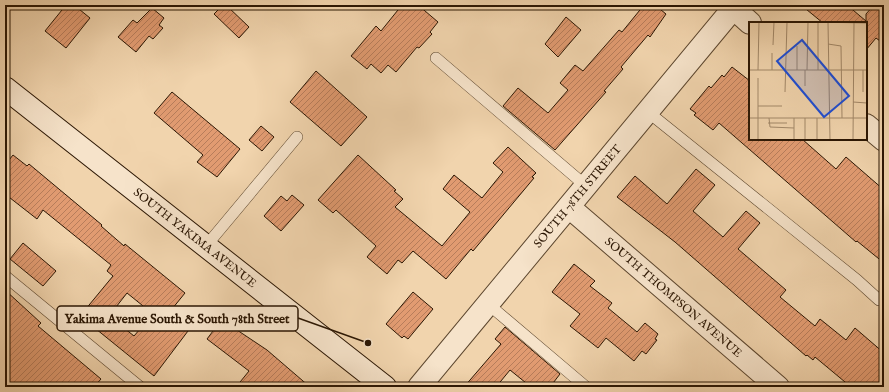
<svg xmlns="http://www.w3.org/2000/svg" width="889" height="392" viewBox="0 0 889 392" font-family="'IM FELL English',serif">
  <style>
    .building { fill: url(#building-hatch); stroke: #2b1603; fill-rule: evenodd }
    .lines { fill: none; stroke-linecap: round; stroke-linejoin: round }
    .lane-casing { stroke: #5c462e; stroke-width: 12 }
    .street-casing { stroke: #5c462e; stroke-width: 24 }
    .secondary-casing { stroke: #2b1603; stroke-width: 24 }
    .lane { stroke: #f6e3ca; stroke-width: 11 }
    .street { stroke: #f6e3ca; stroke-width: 22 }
    .secondary { stroke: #f6e3ca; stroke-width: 22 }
    .labels { text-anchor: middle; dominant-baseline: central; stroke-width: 3; stroke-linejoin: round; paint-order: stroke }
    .street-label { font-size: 12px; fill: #2b1603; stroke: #f6e3ca }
    .inset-road { fill: none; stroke: #a28869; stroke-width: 1 }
    .view { fill: #1d4ed8; fill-opacity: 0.15; stroke: #1d4ed8; stroke-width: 2 }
    .inset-edge { fill: none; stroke: #2b1603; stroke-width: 2 }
    .leader { fill: none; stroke: #2b1603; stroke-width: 1.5 }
    .callout-dot { fill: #2b1603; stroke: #f6e3ca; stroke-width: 1.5 }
    .callout { fill: #f6e3ca; stroke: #2b1603; stroke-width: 1.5 }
    .callout-label { font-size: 13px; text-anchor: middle; font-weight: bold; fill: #2b1603 }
  </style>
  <defs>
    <pattern id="building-hatch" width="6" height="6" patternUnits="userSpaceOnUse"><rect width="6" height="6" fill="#e19b71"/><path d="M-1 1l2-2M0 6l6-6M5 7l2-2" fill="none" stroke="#b77d5b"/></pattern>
  </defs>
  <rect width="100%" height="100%" fill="#f1d4ad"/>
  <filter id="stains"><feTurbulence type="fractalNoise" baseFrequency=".005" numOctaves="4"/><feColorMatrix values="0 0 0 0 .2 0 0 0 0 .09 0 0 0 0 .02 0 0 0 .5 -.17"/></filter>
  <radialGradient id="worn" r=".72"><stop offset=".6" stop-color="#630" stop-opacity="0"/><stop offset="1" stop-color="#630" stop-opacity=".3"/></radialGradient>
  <g class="building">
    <path d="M 66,5 L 74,5 L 90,18 L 66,48 L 45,31 Z"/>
    <path d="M 223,5 L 226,5 L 249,27 L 239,38 L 214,14 Z"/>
    <path d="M 402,5 L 418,5 L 438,22 L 430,32 L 432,34 L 419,48 L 417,47 L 396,72 L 388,65 L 381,73 L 371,64 L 367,69 L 351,56 L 376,26 L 381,31 Z"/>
    <path d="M 644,5 L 655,5 L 666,14 L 650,37 L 648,35 L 621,67 L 623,69 L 604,91 L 606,92 L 555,150 L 503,106 L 518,88 L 548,113 L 568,90 L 560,83 L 575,65 L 583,71 L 619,30 L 622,32 Z"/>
    <path d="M 801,5 L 847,5 L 866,21 L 866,14 L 874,5 L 884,5 L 884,44 L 876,38 L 866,50 L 866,23 L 823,23 Z"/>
    <path d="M 152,8 L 164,18 L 159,25 L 163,28 L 153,39 L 149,36 L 136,52 L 118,37 L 133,20 L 137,23 Z"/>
    <path d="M 566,17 L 581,30 L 558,57 L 545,44 Z"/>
    <path d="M 732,67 L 750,81 L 750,139 L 802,139 L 836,169 L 846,157 L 884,190 L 884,263 L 857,241 L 856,242 L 719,123 L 713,130 L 694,115 L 696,113 L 690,109 L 709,86 L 711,88 L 722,75 L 724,77 Z"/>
    <path d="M 316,71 L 367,117 L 341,146 L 290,102 Z"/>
    <path d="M 172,92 L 240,149 L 217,177 L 197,162 L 203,155 L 154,113 Z"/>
    <path d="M 261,126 L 274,137 L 262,151 L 249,140 Z"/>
    <path d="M 508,147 L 536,173 L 532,177 L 534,178 L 473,251 L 471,249 L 446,279 L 413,251 L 402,263 L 398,260 L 387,274 L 367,257 L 376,246 L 336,210 L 333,213 L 318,200 L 358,155 L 396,190 L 394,191 L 403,199 L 395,207 L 442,246 L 470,212 L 443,189 L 454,175 L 482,198 L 503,172 L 493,163 Z"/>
    <path d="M 13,155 L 27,166 L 29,164 L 102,225 L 101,226 L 124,246 L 125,244 L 185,293 L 168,314 L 188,331 L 154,376 L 80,316 L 113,276 L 107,271 L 111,265 L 43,210 L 37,219 L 5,194 L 5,165 ZM 127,293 L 153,314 L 134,336 L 109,316 Z"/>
    <path d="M 696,169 L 715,185 L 693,211 L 723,237 L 746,211 L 760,223 L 738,249 L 786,290 L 780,297 L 815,326 L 820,319 L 846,340 L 855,328 L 884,353 L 884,387 L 851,387 L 815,357 L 813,360 L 807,355 L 806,356 L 675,242 L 617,197 L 635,176 L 667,204 Z"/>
    <path d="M 292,195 L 304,205 L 281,231 L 264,216 L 281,196 L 287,201 Z"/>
    <path d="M 23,243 L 56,271 L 43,286 L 10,259 Z"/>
    <path d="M 574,264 L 595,281 L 590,286 L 612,303 L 608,308 L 637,332 L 645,323 L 658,334 L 655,339 L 657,340 L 646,354 L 642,351 L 634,361 L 606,338 L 598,348 L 570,326 L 580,314 L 552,292 Z"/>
    <path d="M 5,290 L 41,323 L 38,326 L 101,379 L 94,387 L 5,387 Z"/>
    <path d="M 413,292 L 433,309 L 408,339 L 404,336 L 402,338 L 386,324 Z"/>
    <path d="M 225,315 L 240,326 L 237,330 L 267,350 L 310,387 L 236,387 L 249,371 L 207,339 Z"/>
    <path d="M 505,327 L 560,374 L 550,387 L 531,387 L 510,370 L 496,387 L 464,387 L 501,344 L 495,339 Z"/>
  </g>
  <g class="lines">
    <defs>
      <g id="lane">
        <path d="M 436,58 L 586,186"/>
        <path d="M 648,112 L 857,280 L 879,300"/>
        <path d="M 206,246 L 297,137"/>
        <path d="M 5,276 L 140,387"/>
        <path d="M 488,304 L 586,387"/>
      </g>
      <g id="street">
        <path d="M 730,5 L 750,23"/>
        <path d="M 866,125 L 884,140"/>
        <path id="s1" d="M 569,207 L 778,387"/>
        <path id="s2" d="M 419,387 L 736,5"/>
      </g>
      <g id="secondary">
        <path id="s3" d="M 5,88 L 385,387"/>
      </g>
    </defs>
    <use href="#lane" class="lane-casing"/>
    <use href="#street" class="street-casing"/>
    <use href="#secondary" class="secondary-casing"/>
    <use href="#lane" class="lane"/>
    <use href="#street" class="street"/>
    <use href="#secondary" class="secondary"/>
  </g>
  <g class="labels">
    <g class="street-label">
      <text stroke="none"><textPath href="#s2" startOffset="248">SOUTH 78TH STREET</textPath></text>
      <text stroke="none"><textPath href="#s3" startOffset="242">SOUTH YAKIMA AVENUE</textPath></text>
      <text stroke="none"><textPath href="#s1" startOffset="138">SOUTH THOMPSON AVENUE</textPath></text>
    </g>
  </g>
  <g transform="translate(749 22)">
    <rect width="118" height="118" fill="#f1d4ad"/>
    <path class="inset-road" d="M 0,0 L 38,0M 64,0 L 118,1M 79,0 L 81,118M 79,22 L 92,24 L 93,96M 24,23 L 25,0M 48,24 L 48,48M 23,31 L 23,48M 0,48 L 118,48M 9,48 L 10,0M 58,48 L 59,0M 69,48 L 69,0M 56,64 L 56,48M 36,70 L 38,0M 114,70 L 114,48M 104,80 L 118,81M 9,84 L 33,84M 0,96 L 118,96M 20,96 L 21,105 L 45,106M 56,96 L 56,118M 68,96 L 68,118M 19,101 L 38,101M 9,118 L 9,56M 45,118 L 45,96M 104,118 L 105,0"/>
    <path class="view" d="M 53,18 L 100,74 L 75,95 L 28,39 Z"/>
    <rect width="118" height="118" class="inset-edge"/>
  </g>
  <path class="leader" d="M368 343L298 318"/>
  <circle class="callout-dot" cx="368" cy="343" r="4"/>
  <rect class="callout" x="57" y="306" width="241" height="25" rx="4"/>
  <g class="callout-label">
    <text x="177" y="323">Yakima Avenue South &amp; South 78th Street</text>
  </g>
  <rect width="889" height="392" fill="none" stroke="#f1d4ad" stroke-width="20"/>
  <rect x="6" y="6" width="877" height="380" fill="none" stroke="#2b1603" stroke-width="2"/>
  <rect x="10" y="10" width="869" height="372" fill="none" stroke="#2b1603"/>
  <rect width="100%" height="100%" filter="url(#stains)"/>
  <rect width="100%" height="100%" fill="url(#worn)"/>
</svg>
